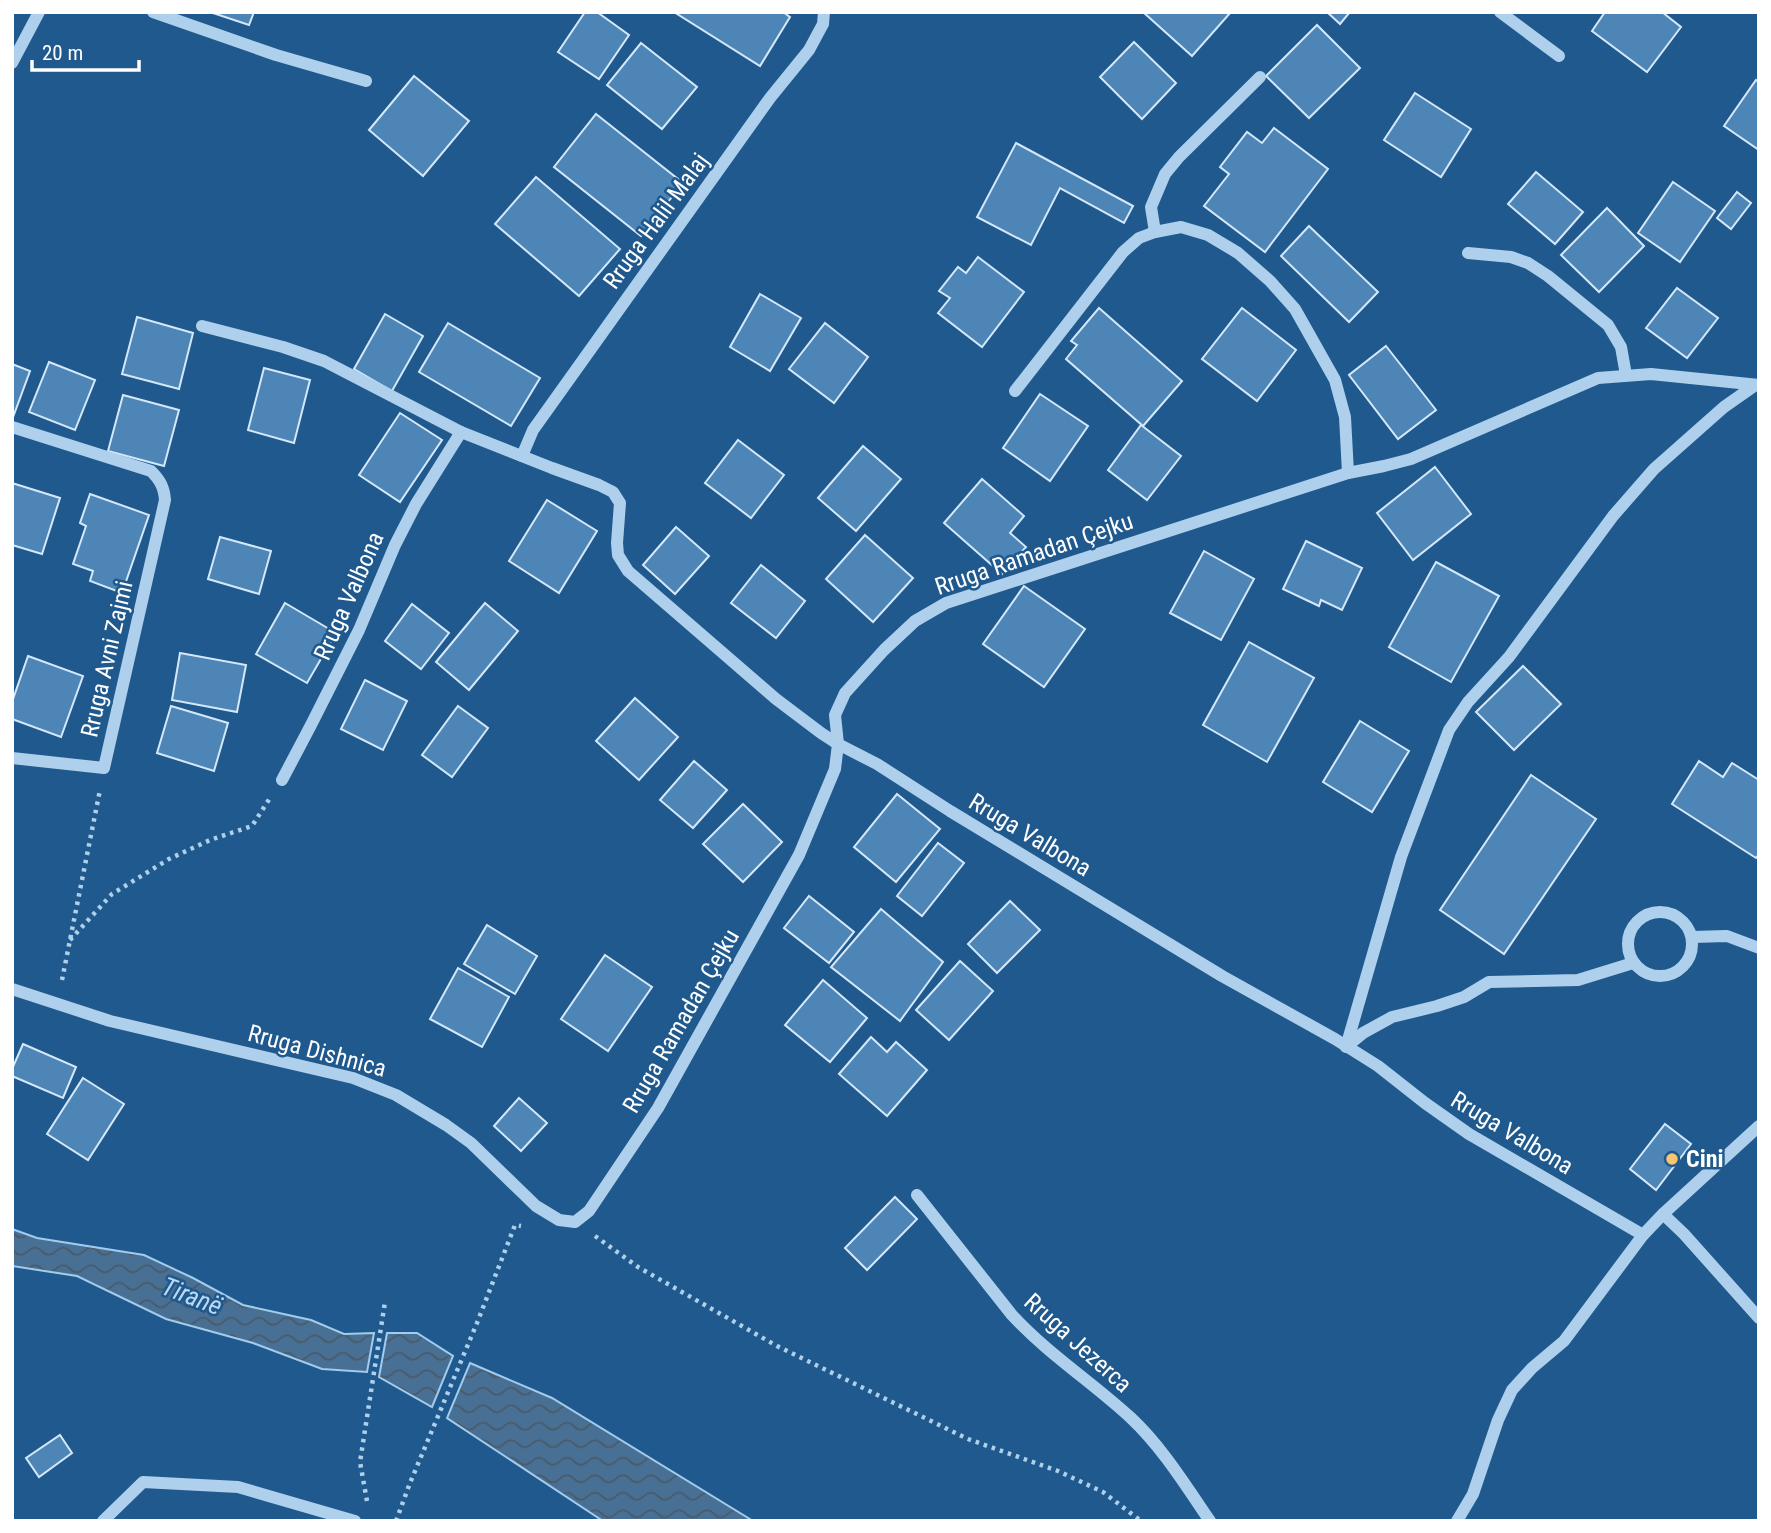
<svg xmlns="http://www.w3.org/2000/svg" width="1771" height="1533" viewBox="0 0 1771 1533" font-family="'Roboto Condensed',sans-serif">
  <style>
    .water { fill: url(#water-waves); stroke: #a2cced; stroke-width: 2 }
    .building { fill: #4d85b7; stroke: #d4e8f9; stroke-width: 2 }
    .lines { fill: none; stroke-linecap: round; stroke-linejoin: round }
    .path { stroke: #afd0ec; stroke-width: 4.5; stroke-dasharray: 3.5 5; stroke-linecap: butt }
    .minor { stroke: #afd0ec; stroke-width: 12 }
    .poi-dot { fill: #f9c56f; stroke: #20598d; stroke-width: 2.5 }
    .labels { text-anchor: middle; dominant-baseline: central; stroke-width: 5; stroke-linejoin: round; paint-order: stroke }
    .street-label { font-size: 24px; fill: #fff; stroke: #20598d }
    .poi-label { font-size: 24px; font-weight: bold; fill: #fff; stroke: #20598d; text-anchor: start }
    .water-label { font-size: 26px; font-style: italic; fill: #bbd9f3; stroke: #20598d }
  </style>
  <defs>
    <pattern id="water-waves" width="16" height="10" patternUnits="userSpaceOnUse" patternTransform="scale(1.75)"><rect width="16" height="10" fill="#487094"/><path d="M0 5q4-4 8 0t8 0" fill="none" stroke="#4a5a69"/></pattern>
  </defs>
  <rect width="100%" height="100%" fill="#20598d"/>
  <g class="water">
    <path d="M 12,1229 L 37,1238 L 144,1255 L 193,1278 L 243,1305 L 311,1320 L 344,1334 L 374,1333 L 367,1372 L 322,1369 L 253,1343 L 166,1319 L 77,1276 L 12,1266 Z"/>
    <path d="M 387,1333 L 417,1333 L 453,1356 L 432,1407 L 379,1377 Z"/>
    <path d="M 470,1363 L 552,1398 L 753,1521 L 603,1521 L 447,1418 Z"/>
  </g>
  <g class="building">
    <path d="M 210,12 L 254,12 L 249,25 Z"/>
    <path d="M 585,12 L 597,12 L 629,35 L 599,79 L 558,52 Z"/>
    <path d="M 674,12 L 783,12 L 790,17 L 760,66 Z"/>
    <path d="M 1143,12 L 1231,12 L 1192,56 Z"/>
    <path d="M 1327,12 L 1350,12 L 1340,24 Z"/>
    <path d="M 1605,12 L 1662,12 L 1681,27 L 1647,72 L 1592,31 Z"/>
    <path d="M 1317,25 L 1360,68 L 1309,118 L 1266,76 Z"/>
    <path d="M 1134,42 L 1176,83 L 1142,119 L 1100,77 Z"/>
    <path d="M 641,43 L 697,87 L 662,129 L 607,85 Z"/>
    <path d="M 414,76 L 469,121 L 423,176 L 369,130 Z"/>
    <path d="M 1756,80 L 1759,82 L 1759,150 L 1724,126 Z"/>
    <path d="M 1415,93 L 1471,129 L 1441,177 L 1384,140 Z"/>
    <path d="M 596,114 L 683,183 L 641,236 L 554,167 Z"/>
    <path d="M 1274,128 L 1328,169 L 1265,252 L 1204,206 L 1229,174 L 1220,167 L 1247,132 L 1262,143 Z"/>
    <path d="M 1016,143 L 1133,206 L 1124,223 L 1060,188 L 1031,245 L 977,217 Z"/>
    <path d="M 1536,172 L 1583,212 L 1555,244 L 1508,204 Z"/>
    <path d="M 536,177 L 620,249 L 579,296 L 495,224 Z"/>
    <path d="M 1673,182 L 1715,211 L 1680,262 L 1638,233 Z"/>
    <path d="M 1737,192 L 1751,203 L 1731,229 L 1717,218 Z"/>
    <path d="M 1607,208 L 1644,246 L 1599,292 L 1561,255 Z"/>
    <path d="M 1309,226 L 1378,292 L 1349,322 L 1281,256 Z"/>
    <path d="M 978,257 L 1024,292 L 982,347 L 938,313 L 950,298 L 939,291 L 958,267 L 966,273 Z"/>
    <path d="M 1677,288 L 1718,318 L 1687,358 L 1646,328 Z"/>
    <path d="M 760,294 L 801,318 L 770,371 L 730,347 Z"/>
    <path d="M 1099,308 L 1182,381 L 1143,426 L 1066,359 L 1077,345 L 1071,341 Z"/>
    <path d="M 1242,308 L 1296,350 L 1257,401 L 1202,359 Z"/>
    <path d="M 385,314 L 423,336 L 392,391 L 354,369 Z"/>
    <path d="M 137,317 L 193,333 L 179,389 L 122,374 Z"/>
    <path d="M 448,323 L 540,378 L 511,426 L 419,372 Z"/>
    <path d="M 825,323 L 868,357 L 834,403 L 789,369 Z"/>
    <path d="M 1386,346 L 1436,410 L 1398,439 L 1349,375 Z"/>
    <path d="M 49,362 L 95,380 L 75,430 L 29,412 Z"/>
    <path d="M 12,364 L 30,371 L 12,420 Z"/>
    <path d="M 264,368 L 310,380 L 294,443 L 248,430 Z"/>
    <path d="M 1040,394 L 1088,426 L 1050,481 L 1003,448 Z"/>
    <path d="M 123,395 L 179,410 L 164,466 L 108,451 Z"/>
    <path d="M 400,413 L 442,440 L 400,502 L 359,475 Z"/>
    <path d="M 1141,425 L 1181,456 L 1147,500 L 1108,470 Z"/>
    <path d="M 738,440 L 784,475 L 751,518 L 705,483 Z"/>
    <path d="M 863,446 L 901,479 L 856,531 L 818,498 Z"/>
    <path d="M 1435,467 L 1471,514 L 1413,560 L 1377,513 Z"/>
    <path d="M 982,479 L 1024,516 L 1010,533 L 1026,547 L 1002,574 L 944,523 Z"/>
    <path d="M 12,483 L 60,498 L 42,554 L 12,545 Z"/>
    <path d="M 90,494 L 149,515 L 122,593 L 90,581 L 93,571 L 73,564 L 86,526 L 80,523 Z"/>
    <path d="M 547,500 L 597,531 L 559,593 L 509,561 Z"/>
    <path d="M 676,527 L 709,556 L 675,594 L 643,565 Z"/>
    <path d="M 865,535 L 913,578 L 873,622 L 826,579 Z"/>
    <path d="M 220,537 L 271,551 L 259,594 L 208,579 Z"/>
    <path d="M 1306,541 L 1362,568 L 1342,610 L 1321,600 L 1319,606 L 1283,589 Z"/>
    <path d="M 1204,551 L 1254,579 L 1221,640 L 1170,613 Z"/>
    <path d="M 1436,562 L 1499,596 L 1451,682 L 1389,647 Z"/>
    <path d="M 761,565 L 805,601 L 776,638 L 731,603 Z"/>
    <path d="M 1024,586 L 1085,629 L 1044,687 L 983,644 Z"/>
    <path d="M 285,603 L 336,633 L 307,683 L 256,654 Z"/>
    <path d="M 485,603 L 518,631 L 469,690 L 436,662 Z"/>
    <path d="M 412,604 L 449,633 L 421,669 L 385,641 Z"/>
    <path d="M 1249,642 L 1314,678 L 1267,762 L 1203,725 Z"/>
    <path d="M 180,653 L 246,665 L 237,712 L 172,700 Z"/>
    <path d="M 28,656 L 83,676 L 61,737 L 12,719 L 12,702 Z"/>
    <path d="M 1523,666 L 1561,704 L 1514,750 L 1476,712 Z"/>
    <path d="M 365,680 L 407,701 L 383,750 L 341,729 Z"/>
    <path d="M 635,698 L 678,737 L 639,780 L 596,741 Z"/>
    <path d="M 171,706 L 228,723 L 214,771 L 157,753 Z"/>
    <path d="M 458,706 L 488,728 L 452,777 L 422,755 Z"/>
    <path d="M 1360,721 L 1409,751 L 1372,812 L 1323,782 Z"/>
    <path d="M 694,761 L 727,790 L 693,828 L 660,800 Z"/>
    <path d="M 1699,761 L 1723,777 L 1732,763 L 1759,780 L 1759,854 L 1756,858 L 1672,804 Z"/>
    <path d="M 1531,775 L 1596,819 L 1504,954 L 1440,910 Z"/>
    <path d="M 897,794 L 940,829 L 896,882 L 854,847 Z"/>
    <path d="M 743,804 L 782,842 L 743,882 L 703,844 Z"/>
    <path d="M 938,843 L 964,863 L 922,916 L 897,896 Z"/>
    <path d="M 809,896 L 854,932 L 829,963 L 784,928 Z"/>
    <path d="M 1010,901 L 1040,930 L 997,973 L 968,944 Z"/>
    <path d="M 881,909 L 943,962 L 900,1021 L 831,967 Z"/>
    <path d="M 487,925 L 537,956 L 515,994 L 464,964 Z"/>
    <path d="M 605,955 L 652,987 L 608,1051 L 561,1019 Z"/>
    <path d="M 960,961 L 993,991 L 949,1040 L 916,1010 Z"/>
    <path d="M 458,968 L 509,997 L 482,1047 L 430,1019 Z"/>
    <path d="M 823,980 L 867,1018 L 830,1062 L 785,1025 Z"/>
    <path d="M 871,1037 L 887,1052 L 896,1042 L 927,1070 L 887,1116 L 839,1074 Z"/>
    <path d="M 23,1044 L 76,1067 L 63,1098 L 12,1076 L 12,1069 Z"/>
    <path d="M 83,1078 L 124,1104 L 88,1160 L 47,1134 Z"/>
    <path d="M 519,1098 L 547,1123 L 521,1151 L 494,1126 Z"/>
    <path d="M 1665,1124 L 1691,1144 L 1656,1190 L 1630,1169 Z"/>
    <path d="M 895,1197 L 917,1219 L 867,1270 L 845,1248 Z"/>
    <path d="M 60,1435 L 72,1453 L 39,1477 L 26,1458 Z"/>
  </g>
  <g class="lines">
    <g class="path">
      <path d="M 70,940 L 112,894 L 169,859 L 210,840 L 252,826 L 270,798"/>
      <path d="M 62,980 L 100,790"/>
      <path d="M 595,1236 L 638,1267 L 777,1346 L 968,1439 L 1058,1471 L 1103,1492 L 1141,1521"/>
      <path d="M 367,1501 L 360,1462 L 385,1302"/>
      <path d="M 396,1521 L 410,1483 L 477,1323 L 515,1225 L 521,1226"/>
    </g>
    <g class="minor">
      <path d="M 153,12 L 276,55 L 366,81"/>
      <path d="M 1500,12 L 1559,56"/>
      <path d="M 12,63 L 39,12"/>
      <path d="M 1155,232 L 1151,207 L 1165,174 L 1179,157 L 1260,77"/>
      <path d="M 1468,253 L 1511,257 L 1528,263 L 1548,276 L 1608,325 L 1621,347 L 1626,375"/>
      <path d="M 202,326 L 283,347 L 324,361 L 461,432 L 552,468 L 599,485 L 613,492 L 620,503 L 617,543 L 618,555 L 628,571 L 776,699 L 821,733 L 838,744 L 877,764 L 950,811 L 1222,976 L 1335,1039 L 1378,1066 L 1425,1103 L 1469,1134 L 1643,1235"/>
      <path d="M 1015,391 L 1123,252 L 1139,238 L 1155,232 L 1181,227 L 1208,235 L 1238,253 L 1270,281 L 1295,309 L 1335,380 L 1345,417 L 1348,473"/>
      <path d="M 12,427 L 151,471 C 160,480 164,487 165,500 L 104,768 L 12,758"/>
      <path d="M 522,456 L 533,430 L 770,98 L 809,50 L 823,24 L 824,12"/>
      <path d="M 282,780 L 311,725 L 359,630 L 395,545 L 416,504 L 461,432"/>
      <circle cx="1660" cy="944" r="32"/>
      <path d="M 1692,937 L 1727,936 L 1759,948"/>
      <path d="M 12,989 L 110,1021 L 353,1078 L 396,1095 L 446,1125 L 471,1143 L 536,1206 L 559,1220 L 575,1222 L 589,1211 L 658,1108 L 799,855 L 835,769 L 838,744 L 835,715 L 845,693 L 884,650 L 915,621 L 946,603 L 1348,473 L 1384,466 L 1411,459 L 1598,378 L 1651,374 L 1759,385"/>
      <path d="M 1347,1046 L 1363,1033 L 1392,1017 L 1437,1006 L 1464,997 L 1489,982 L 1578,980 L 1633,963"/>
      <path d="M 1346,1047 L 1401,857 L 1449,730 L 1468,702 L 1509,657 L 1613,516 L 1654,469 L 1724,407 L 1754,386"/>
      <path d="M 917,1195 L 1012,1315 C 1048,1354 1092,1382 1131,1418 C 1162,1447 1186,1486 1210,1521"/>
      <path d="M 1663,1214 L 1684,1234 L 1759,1318"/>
      <path d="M 103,1521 L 143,1482 L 238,1487 L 355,1521"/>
      <path d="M 1457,1521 L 1473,1494 L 1498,1420 L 1512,1390 L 1532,1368 L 1564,1341 L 1643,1235 L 1663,1214 L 1759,1126"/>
    </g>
  </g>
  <circle class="poi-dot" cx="1672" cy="1159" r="7"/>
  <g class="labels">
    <g class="street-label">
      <text transform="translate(656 221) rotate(-54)">Rruga Halil Malaj</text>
      <text transform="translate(1034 554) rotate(-19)">Rruga Ramadan Çejku</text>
      <text transform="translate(349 596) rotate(-66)">Rruga Valbona</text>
      <text transform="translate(107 659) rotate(-77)">Rruga Avni Zajmi</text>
      <text transform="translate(1030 835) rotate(31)">Rruga Valbona</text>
      <text transform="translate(681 1021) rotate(-60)">Rruga Ramadan Çejku</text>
      <text transform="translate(317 1051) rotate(15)">Rruga Dishnica</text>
      <text transform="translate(1512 1133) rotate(31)">Rruga Valbona</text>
      <text transform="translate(1078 1343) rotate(42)">Rruga Jezerca</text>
    </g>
    <g class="poi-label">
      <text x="1686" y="1159">Cini</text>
    </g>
    <g class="water-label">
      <text transform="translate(192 1296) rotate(21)">Tiranë</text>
    </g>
  </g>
  <rect width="1771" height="1533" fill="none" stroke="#ffffff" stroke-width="28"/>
  <path d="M32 60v10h107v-10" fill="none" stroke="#ffffff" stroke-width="3.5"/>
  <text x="42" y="60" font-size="21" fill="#ffffff" stroke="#20598d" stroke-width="5" paint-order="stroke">20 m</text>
</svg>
